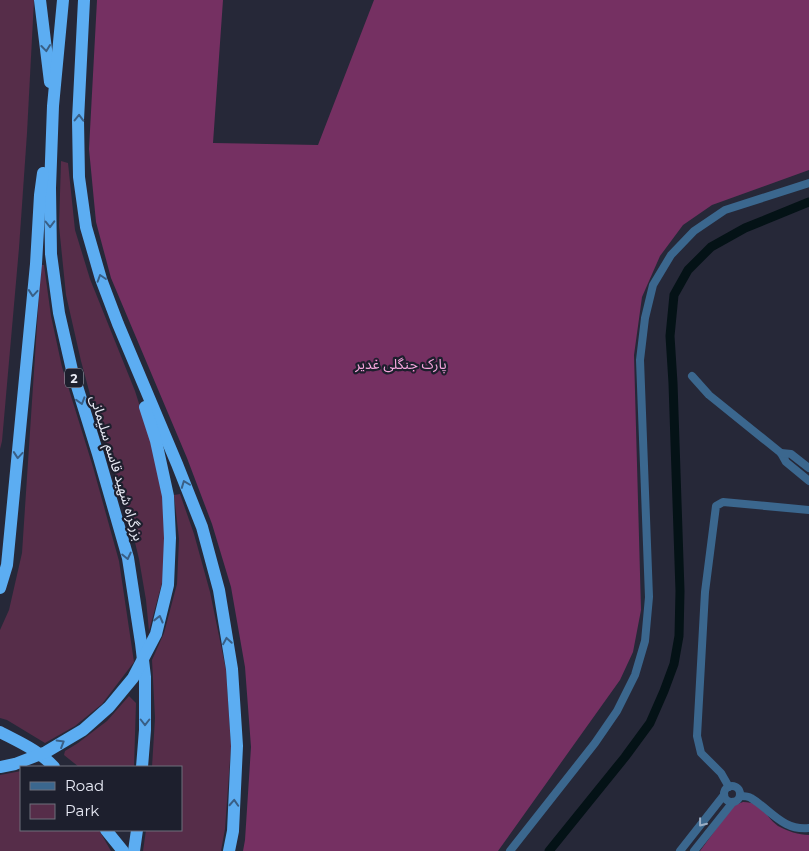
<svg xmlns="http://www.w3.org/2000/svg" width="809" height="851" viewBox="0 0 809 851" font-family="Montserrat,'Noto Sans Arabic',sans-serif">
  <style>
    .green { fill: #562d49 }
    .forest { fill: #753062 }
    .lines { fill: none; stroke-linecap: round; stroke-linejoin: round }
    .canal { stroke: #041216; stroke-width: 9 }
    .minor { stroke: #3b678e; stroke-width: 8 }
    .trunk { stroke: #5cadf2; stroke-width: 12 }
    .oneway { stroke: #395f86 }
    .oneway2 { stroke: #9aaec6 }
    .labels { text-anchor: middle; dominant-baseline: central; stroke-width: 4.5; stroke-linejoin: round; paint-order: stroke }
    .shield { fill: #1d1f2d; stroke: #aaacb8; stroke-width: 1 }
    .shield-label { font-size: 12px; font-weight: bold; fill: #e7e9f4 }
    .park-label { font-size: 14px; fill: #f6a6dd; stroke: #1d1f2d }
    .street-label { font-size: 14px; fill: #e7e9f4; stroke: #1d1f2d }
  </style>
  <rect width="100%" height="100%" fill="#262838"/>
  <g class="green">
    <path d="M 0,0 L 34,0 L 27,133 L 19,248 L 2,441 L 0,449 Z"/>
    <path d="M 61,161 L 68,163 L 75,230 L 90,279 L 135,391 L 151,441 L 162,493 L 166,536 L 163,579 L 149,631 L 146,600 L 139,559 L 127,509 L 95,413 L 81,361 L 66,295 L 59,226 Z"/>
    <path d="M 41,265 L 44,265 L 51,316 L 62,367 L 93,467 L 119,561 L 134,662 L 102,704 L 75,726 L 45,743 L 7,720 L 0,718 L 0,630 L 9,610 L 22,553 Z"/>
    <path d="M 180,494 L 194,534 L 210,592 L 226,670 L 231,746 L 225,829 L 221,851 L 143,851 L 146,830 L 181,830 L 181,767 L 152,767 L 155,718 L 152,660 L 164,633 L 177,584 L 179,539 L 174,495 Z"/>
    <path d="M 129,696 L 136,703 L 134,767 L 79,767 L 64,755 L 65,751 L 78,743 L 107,721 Z"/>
    <path d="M 21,771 L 21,830 L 99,830 L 111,851 L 0,851 L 0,775 Z"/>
  </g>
  <g class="forest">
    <path d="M 97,0 L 223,0 L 213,143 L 318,145 L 374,0 L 809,0 L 809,170 L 712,205 L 683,225 L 660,256 L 642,297 L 634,355 L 641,610 L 633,652 L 620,680 L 498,851 L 243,851 L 245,840 L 251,747 L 245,667 L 231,587 L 212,524 L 187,458 L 111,278 L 96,222 L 89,149 Z"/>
    <path d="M 743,802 C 764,802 764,816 778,826 C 787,831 799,835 809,835 L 809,851 L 700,851 L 727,814 L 735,805 Z"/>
  </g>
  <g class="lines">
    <path class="canal" d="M 549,851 L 625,757 L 650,723 L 664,691 L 674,664 L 679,636 L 680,591 L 673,383 L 670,336 L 674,295 L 688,270 L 711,247 L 745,228 L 809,202"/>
    <g class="minor">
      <path d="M 692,376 L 709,395 L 781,453 L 786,462 L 809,481"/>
      <path d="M 781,453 L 791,454 L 809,468"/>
      <circle cx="732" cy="794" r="8"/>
      <path d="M 729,787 L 721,773 L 701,753 L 697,736 L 705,592 L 716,506 L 723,502 L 809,510"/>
      <path d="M 740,796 C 744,796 748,796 751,798 C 771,810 783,831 809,828"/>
      <path d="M 510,851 L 595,743 L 617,711 L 635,675 L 645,641 L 649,597 L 640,360 L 645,318 L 653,285 L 671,255 L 694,231 L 725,210 L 809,183"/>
      <path d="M 680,851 L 724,795"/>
      <path d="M 694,851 L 733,802"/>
    </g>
    <g class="trunk">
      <path d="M 40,0 L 50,82"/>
      <path d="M 63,0 L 53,106 L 50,188 L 51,254 L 59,313 L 72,370 L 98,454 L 128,558 L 141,643 L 145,677 L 145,730 L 142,767"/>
      <path d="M 84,0 L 78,120 L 79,177 L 86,227 L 101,279 L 118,324 L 177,464 L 202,527 L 219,590 L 232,669 L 237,746 L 233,831 L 229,851"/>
      <path d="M 0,588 L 7,565 L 36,264 L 40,195 L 43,173"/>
      <path d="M 0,732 C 19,742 40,751 54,767"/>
      <path d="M 0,767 L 15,764 L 46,752 L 83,730 L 109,707 L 133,678 L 156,634 L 168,585 L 170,538 L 168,496 L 156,441 L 145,407"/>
      <path d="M 106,830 L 123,851"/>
      <path d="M 134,851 L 137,830"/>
    </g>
  </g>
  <defs><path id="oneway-chevron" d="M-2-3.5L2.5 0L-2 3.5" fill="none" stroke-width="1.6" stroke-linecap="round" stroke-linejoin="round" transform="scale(1.25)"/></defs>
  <g class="oneway">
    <use href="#oneway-chevron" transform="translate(46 48) rotate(83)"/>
    <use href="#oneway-chevron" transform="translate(79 118) rotate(-89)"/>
    <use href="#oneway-chevron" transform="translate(50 224) rotate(89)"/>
    <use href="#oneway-chevron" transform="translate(101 278) rotate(-108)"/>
    <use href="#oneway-chevron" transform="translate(33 293) rotate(95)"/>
    <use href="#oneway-chevron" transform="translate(81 401) rotate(73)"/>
    <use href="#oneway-chevron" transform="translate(18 455) rotate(95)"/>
    <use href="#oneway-chevron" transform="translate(185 484) rotate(-111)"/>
    <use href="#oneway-chevron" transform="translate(127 556) rotate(77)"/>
    <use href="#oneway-chevron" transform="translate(159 619) rotate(-76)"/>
    <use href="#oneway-chevron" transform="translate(227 641) rotate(-99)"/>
    <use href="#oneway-chevron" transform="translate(145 722) rotate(90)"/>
    <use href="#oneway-chevron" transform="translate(61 743) rotate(-31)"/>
    <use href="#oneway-chevron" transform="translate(234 803) rotate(-87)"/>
  </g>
  <use class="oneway2" href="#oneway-chevron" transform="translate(702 823) rotate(128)"/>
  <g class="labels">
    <rect class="shield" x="65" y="368.5" width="18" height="19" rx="4"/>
    <g class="shield-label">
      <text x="74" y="378">2</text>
    </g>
    <g class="park-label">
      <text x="401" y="364">پارک جنگلی غدیر</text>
    </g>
    <g class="street-label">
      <text transform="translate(117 468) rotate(73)">بزرگراه شهید قاسم سلیمانی</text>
    </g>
  </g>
  <rect x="20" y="766" width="162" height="65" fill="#1d1f2d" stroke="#6e707d"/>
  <rect x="30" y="782" width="25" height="8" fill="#3b678e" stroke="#6e707d"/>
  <text x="65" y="791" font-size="15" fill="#e7e9f4">Road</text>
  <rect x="30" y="804" width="25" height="15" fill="#562d49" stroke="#6e707d"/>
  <text x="65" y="816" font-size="15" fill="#e7e9f4">Park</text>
</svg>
